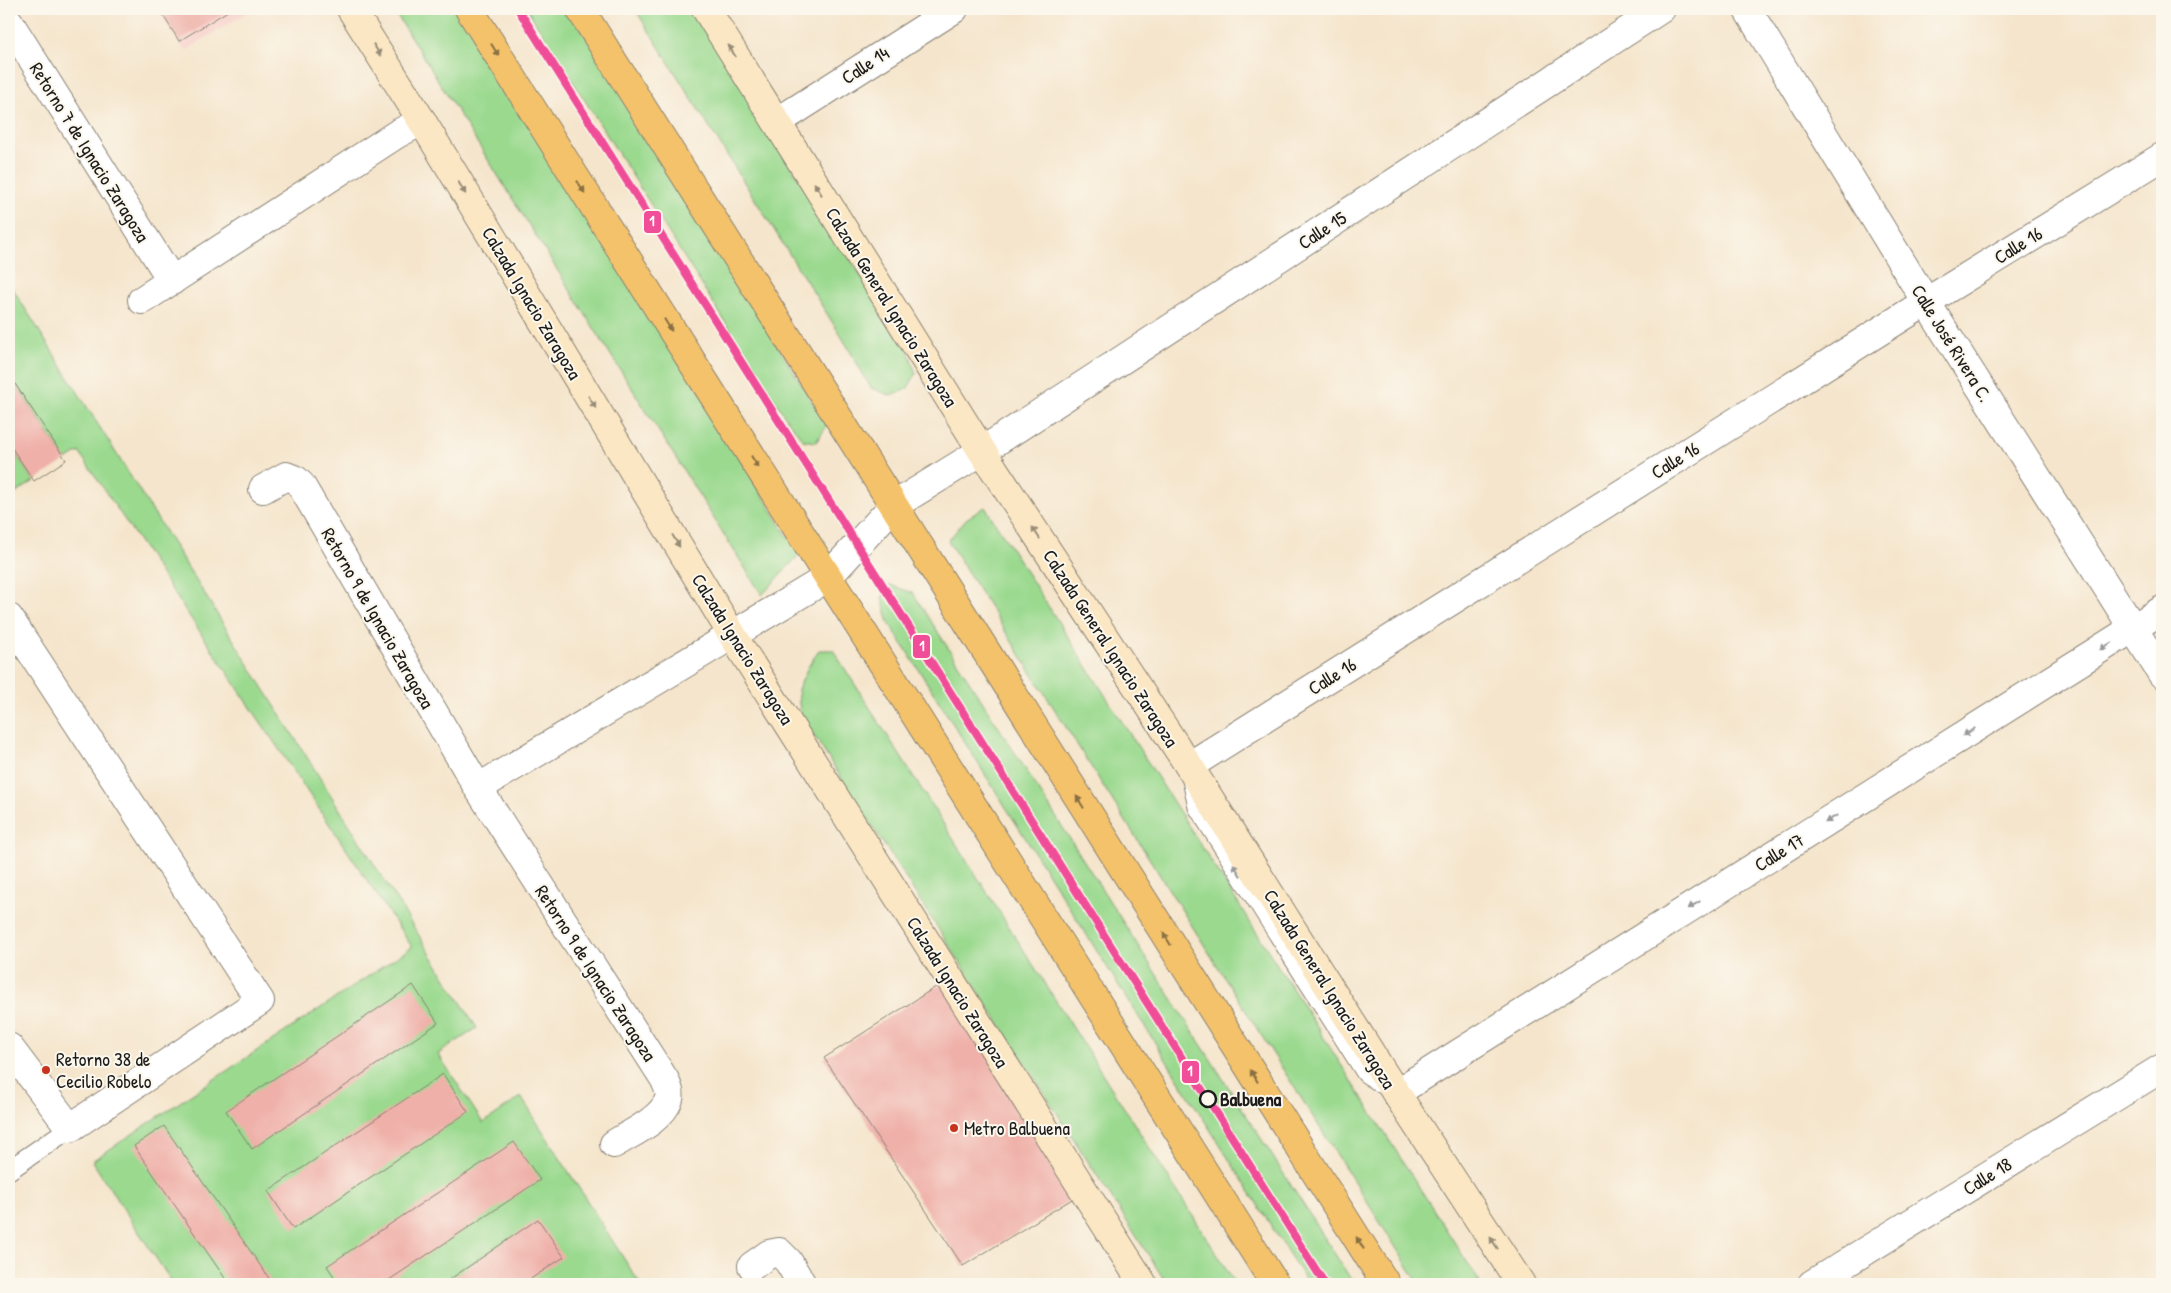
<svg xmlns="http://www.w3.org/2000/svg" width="2171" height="1293" viewBox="0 0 2171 1293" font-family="'Patrick Hand',sans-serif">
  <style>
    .built { fill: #f7d0ca }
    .green { fill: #9ad98e; stroke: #5b7a55 }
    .building { fill: #efb0a9 }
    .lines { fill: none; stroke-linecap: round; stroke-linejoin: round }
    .service-casing { stroke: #888074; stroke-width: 21 }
    .minor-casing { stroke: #888074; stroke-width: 30 }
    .secondary-casing { stroke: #888074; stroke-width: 30 }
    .primary-casing { stroke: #888074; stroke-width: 30 }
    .service { stroke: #fff; stroke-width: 19 }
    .minor { stroke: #fff; stroke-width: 28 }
    .secondary { stroke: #fbe7c3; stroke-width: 28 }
    .primary { stroke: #f4c26a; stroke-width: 28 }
    .metro-1-casing { stroke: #fbf7ec; stroke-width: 11 }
    .metro-1 { stroke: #f04e98; stroke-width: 8 }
    .oneway { fill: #978c78 }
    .oneway2 { fill: #886f43 }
    .oneway3 { fill: #999 }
    .poi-dot { fill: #c8321e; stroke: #fbf7ec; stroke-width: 2 }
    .stop-dot { fill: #fbf7ec; stroke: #1c1c1c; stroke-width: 2.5 }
    .labels { text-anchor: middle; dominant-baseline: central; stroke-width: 4; stroke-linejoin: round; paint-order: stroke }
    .street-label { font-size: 19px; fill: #1c1c1c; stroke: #fbf7ec }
    .poi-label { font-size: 19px; fill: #1c1c1c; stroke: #fbf7ec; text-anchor: start }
    .stop-label { font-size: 19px; font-weight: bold; fill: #1c1c1c; stroke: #fbf7ec; text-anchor: start }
    .line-badge { stroke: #fbf7ec; stroke-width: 2 }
    .badge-label { font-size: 14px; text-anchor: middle; font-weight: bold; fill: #fff }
  </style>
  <rect width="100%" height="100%" fill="#fbf7ec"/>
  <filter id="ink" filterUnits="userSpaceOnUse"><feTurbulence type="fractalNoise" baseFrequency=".02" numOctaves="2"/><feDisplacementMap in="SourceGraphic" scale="10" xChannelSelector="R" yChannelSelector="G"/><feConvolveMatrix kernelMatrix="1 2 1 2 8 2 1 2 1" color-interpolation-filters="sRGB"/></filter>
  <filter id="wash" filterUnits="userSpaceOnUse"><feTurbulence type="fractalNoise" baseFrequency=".0096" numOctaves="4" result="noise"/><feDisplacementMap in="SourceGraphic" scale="20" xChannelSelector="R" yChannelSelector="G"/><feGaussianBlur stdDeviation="1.12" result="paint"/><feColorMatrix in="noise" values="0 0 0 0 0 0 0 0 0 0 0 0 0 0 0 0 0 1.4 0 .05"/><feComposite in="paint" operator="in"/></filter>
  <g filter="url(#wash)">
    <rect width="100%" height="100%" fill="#f5e5cc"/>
    <path class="built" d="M 159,9 L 252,9 L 185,51 Z"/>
    <g class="green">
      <path d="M 393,9 L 468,9 L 799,555 L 762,595 Z"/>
      <path d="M 527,9 L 570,9 L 827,426 L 816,442 L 803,440 L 786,418 Z"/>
      <path d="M 635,9 L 692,9 L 909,352 L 916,374 L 907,389 L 890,395 L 871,388 L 846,344 Z"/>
      <path d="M 13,289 L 477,1028 L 438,1054 L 483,1123 L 521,1097 L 640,1284 L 173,1284 L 92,1161 L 412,947 L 79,452 L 66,460 L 9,375 L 9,291 Z"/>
      <path d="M 9,444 L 34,481 L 9,498 Z"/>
      <path d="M 985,507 L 1481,1284 L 1419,1284 L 948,541 L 966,519 Z"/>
      <path d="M 890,585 L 913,593 L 1354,1284 L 1308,1284 L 889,623 L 882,598 Z"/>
      <path d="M 819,650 L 833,650 L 1236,1284 L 1167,1284 L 800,714 L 798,689 L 808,667 Z"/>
    </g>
    <g id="blocks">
      <g class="building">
        <path d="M 159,9 L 231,9 L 179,41 Z"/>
        <path d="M 9,375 L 66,460 L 34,481 L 9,444 Z"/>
        <path d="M 942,983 L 1082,1193 L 963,1266 L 824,1058 Z"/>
        <path d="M 413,985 L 438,1023 L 252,1149 L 226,1111 Z"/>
        <path d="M 443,1074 L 468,1112 L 293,1229 L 268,1191 Z"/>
        <path d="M 164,1126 L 273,1284 L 229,1284 L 134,1146 Z"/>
        <path d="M 514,1142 L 540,1180 L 383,1284 L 339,1284 L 327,1266 Z"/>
        <path d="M 538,1219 L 564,1257 L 523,1284 L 443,1284 Z"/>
      </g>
    </g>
  </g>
  <g filter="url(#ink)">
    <use href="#blocks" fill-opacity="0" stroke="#888074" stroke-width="1"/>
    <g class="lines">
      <defs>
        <g id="service">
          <path d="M 1192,780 L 1198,807 L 1366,1073 L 1389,1088"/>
          <path d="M 9,1170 L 70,1128"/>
        </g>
        <g id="minor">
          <path d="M 1747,9 L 1926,302 L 2162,674"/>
          <path d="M 9,22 L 172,281"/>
          <path d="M 777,122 L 954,9"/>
          <path d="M 142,300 L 397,134 L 422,121"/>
          <path d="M 263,489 L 286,476 L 296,480 L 301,485 L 478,788 L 665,1080 C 667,1086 671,1092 669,1099 C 662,1120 631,1133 614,1144"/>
          <path d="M 9,618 L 260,1001 L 70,1128 L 9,1047"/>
          <path d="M 1189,766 L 1926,302 L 2162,157"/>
          <path d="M 478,788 L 827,578 L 893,506 L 982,451 L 1661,9"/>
          <path d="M 1396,1093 L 2162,610"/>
          <path d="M 752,1266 L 769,1254 L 779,1252 L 788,1261 L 802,1284"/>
          <path d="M 1812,1284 L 2162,1068"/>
        </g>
        <g id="secondary">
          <path d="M 351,9 L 422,121 L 733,636 L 1143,1284"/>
          <path d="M 706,9 L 982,451 L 1189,766 L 1396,1093 L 1521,1284"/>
        </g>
        <g id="primary">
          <path d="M 469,9 L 1275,1284"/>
          <path d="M 580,9 L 1386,1284"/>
        </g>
      </defs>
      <use href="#service" class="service-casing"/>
      <use href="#minor" class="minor-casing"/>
      <use href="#secondary" class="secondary-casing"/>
      <use href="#primary" class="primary-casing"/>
      <use href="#service" class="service"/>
      <use href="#minor" class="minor"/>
      <use href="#secondary" class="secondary"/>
      <use href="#primary" class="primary"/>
      <defs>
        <path id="metro-1" d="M 518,9 L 1325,1284"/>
      </defs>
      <use href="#metro-1" class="metro-1-casing"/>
      <use href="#metro-1" class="metro-1"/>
    </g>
    <defs><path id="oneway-solid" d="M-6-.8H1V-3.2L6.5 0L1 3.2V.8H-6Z" transform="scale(1.25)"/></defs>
    <g class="oneway">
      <use href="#oneway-solid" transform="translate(377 50) rotate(58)"/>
      <use href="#oneway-solid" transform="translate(732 51) rotate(-122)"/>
      <use href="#oneway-solid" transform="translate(462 188) rotate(59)"/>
      <use href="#oneway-solid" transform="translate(818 189) rotate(-122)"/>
      <use href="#oneway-solid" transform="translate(592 402) rotate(59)"/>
      <use href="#oneway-solid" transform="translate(1036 533) rotate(-123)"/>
      <use href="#oneway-solid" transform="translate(676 541) rotate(59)"/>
      <use href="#oneway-solid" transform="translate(1494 1243) rotate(-123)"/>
    </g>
    <g class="oneway2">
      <use href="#oneway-solid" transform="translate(495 50) rotate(58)"/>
      <use href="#oneway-solid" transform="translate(581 187) rotate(58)"/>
      <use href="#oneway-solid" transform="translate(668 325) rotate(58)"/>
      <use href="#oneway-solid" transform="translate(755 462) rotate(58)"/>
      <use href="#oneway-solid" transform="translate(1080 802) rotate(-122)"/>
      <use href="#oneway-solid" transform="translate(1167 939) rotate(-122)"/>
      <use href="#oneway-solid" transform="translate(1254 1076) rotate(-122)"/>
      <use href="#oneway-solid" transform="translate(1360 1243) rotate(-122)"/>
    </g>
    <g class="oneway3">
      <use href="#oneway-solid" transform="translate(2106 646) rotate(148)"/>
      <use href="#oneway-solid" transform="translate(1969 732) rotate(148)"/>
      <use href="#oneway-solid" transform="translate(1831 819) rotate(148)"/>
      <use href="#oneway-solid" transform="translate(1237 870) rotate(-122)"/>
      <use href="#oneway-solid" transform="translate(1694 905) rotate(148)"/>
    </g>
  </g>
  <g class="poi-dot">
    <circle cx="46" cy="1070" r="5"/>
    <circle cx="954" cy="1128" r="5"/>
  </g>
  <circle class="stop-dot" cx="1208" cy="1099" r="8"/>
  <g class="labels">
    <g class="street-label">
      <text transform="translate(865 65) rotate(-33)">Calle 14</text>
      <text transform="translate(90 152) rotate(58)">Retorno 7 de Ignacio Zaragoza</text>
      <text transform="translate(1322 230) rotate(-33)">Calle 15</text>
      <text transform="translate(2018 245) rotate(-32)">Calle 16</text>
      <text transform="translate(532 303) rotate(59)">Calzada Ignacio Zaragoza</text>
      <text transform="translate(892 307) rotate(58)">Calzada General Ignacio Zaragoza</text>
      <text transform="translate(1952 343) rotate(58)">Calle José Rivera C.</text>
      <text transform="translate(1675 460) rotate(-32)">Calle 16</text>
      <text transform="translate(378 618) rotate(60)">Retorno 9 de Ignacio Zaragoza</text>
      <text transform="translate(1111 648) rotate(57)">Calzada General Ignacio Zaragoza</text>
      <text transform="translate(743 649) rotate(58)">Calzada Ignacio Zaragoza</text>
      <text transform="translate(1332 676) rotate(-32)">Calle 16</text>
      <text transform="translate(1779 852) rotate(-32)">Calle 17</text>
      <text transform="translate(596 973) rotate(57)">Retorno 9 de Ignacio Zaragoza</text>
      <text transform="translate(1330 989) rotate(58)">Calzada General Ignacio Zaragoza</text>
      <text transform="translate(958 992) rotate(58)">Calzada Ignacio Zaragoza</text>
      <text transform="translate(1987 1176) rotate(-32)">Calle 18</text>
    </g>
    <g class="poi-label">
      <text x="56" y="1059">Retorno 38 de<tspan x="56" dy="22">Cecilio Robelo</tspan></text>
      <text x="964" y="1128">Metro Balbuena</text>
    </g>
    <g class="stop-label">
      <text x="1220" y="1099">Balbuena</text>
    </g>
  </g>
  <g class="line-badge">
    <rect x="643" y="210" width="19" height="24" rx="5" fill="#f04e98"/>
    <rect x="912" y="634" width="19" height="25" rx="5" fill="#f04e98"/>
    <rect x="1181" y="1060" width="19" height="24" rx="5" fill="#f04e98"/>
  </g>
  <g class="badge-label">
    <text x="652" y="226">1</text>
    <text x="922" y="651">1</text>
    <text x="1190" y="1076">1</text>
  </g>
  <rect width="2171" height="1293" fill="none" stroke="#fbf7ec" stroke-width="30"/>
</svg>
